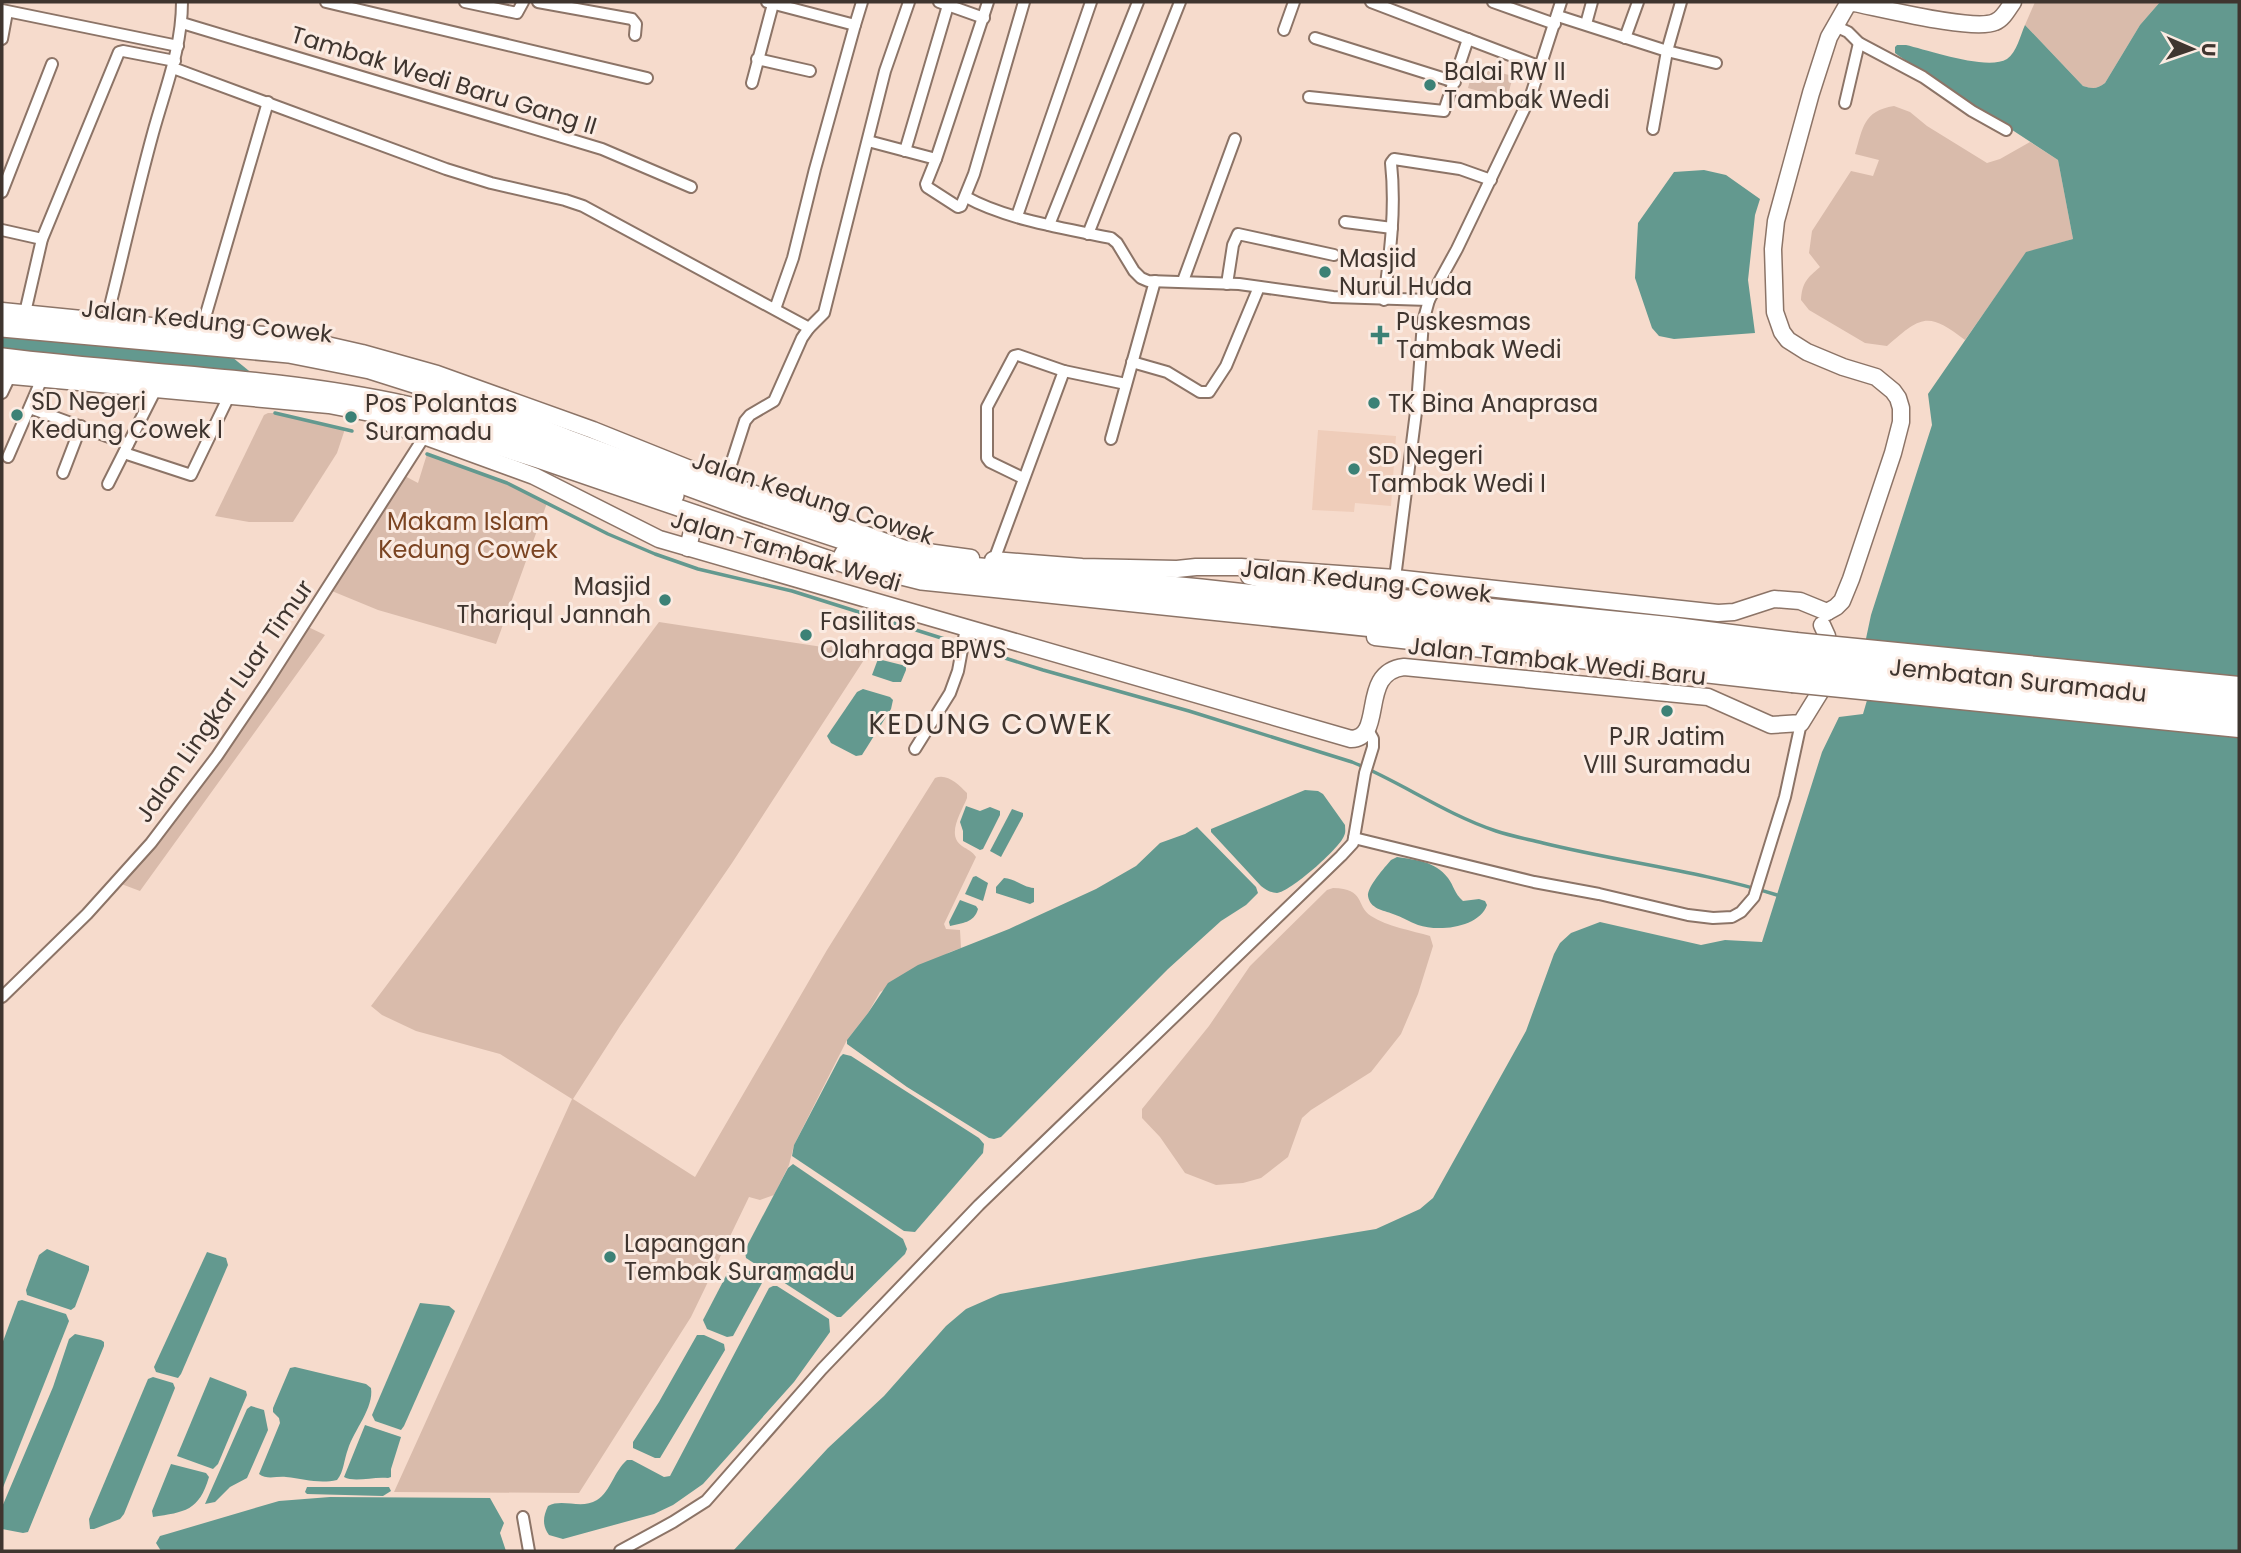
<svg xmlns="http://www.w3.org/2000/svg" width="2241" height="1553" viewBox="0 0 2241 1553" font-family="Poppins,sans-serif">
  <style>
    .built { fill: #efcdba }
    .green { fill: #d9bbab }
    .water { fill: #63998f }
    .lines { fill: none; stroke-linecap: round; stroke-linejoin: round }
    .stream { stroke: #63998f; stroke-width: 3.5 }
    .street-casing { stroke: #8c7467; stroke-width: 14 }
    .secondary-casing { stroke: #8c7467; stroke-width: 19 }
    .highway-casing { stroke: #8c7467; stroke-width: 24 }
    .street { stroke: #fff; stroke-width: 10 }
    .secondary { stroke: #fff; stroke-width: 16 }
    .highway { stroke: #fff; stroke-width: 21 }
    .secondary-bridge-casing { stroke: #8c7467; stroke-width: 19; stroke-linecap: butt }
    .highway-bridge-casing { stroke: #8c7467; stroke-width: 24; stroke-linecap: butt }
    .secondary-bridge { stroke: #fff; stroke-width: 16 }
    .highway-bridge { stroke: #fff; stroke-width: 21 }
    .poi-dot { fill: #3c8176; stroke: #fbebe2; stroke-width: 2.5 }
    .labels { text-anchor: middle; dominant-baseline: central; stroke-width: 6; stroke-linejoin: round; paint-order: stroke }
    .poi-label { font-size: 24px; fill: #3f352f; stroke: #fbebe2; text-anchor: start }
    .street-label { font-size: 24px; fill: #3f352f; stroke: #fbebe2 }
    .park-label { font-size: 24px; fill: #7b4422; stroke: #fbebe2 }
    .quarter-label { font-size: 28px; letter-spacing: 2px; fill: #3f352f; stroke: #fbebe2 }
  </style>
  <rect width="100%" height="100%" fill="#f6dbcc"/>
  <path class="built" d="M 1318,430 L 1396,436 L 1391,506 L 1355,503 L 1354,512 L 1312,510 Z"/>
  <g class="green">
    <path d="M 2035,2 L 2160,2 L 2140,25 L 2105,83 C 2097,89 2093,89 2083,86 L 2025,25 Z"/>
    <path d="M 1474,66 L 1513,76 L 1507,99 L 1468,88 Z"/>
    <path d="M 1894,106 L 1910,112 L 1927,126 L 1987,163 L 2000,159 L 2030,142 L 2058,160 L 2073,239 L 2026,253 L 1965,340 C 1928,311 1921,316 1887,346 L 1865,343 L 1809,310 L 1801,300 C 1802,283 1807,278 1820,267 L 1809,253 L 1812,231 L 1851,171 L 1873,176 L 1879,160 L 1855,154 C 1863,128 1863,111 1894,106 Z"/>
    <path d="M 268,413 L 275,413 L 345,429 L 337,453 L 293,522 L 249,522 L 215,516 L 264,415 Z"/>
    <path d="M 427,454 L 507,483 L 547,503 L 496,644 L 378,610 L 327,589 L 401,474 L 418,483 Z"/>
    <path d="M 659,622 L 829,648 L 832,645 L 873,646 L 732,863 L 620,1026 L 573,1099 L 695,1177 L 827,950 L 935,778 C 947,773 958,784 967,793 L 967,798 C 961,813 946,835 962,846 C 968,850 972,851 976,857 L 944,924 L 946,929 L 960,930 L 961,948 L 950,952 L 880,992 L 868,1013 L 847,1040 L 794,1145 L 789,1165 L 774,1195 L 760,1200 L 749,1197 L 691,1317 L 579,1493 L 394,1492 L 572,1099 L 500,1054 L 416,1031 L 382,1015 L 371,1006 Z"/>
    <path d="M 304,625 L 325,635 L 140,891 L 116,882 L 151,843 Z"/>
    <path d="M 1333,888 C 1366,889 1355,905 1371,916 C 1386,926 1413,931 1430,936 L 1433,946 L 1418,994 L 1401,1034 L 1371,1072 L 1311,1110 L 1302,1118 L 1288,1157 L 1261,1178 L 1243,1183 L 1216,1185 L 1185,1173 L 1160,1137 L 1142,1118 L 1142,1109 L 1209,1026 L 1250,966 L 1327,890 Z"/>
  </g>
  <g class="water">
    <path d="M 2160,2 L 2239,2 L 2239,1551 L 733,1551 L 828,1448 L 884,1396 L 946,1326 L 966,1309 L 1000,1294 L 1200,1258 L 1376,1229 L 1420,1209 L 1433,1198 L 1526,1031 L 1554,954 L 1560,943 L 1571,933 L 1600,922 L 1701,945 L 1725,940 L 1762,942 L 1822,752 L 1839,717 L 1863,714 L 1870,690 L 1857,681 L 1871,615 L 1932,425 L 1928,394 L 2026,252 L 2073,239 L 2058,160 L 1899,56 L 1895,53 L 1895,47 L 1897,45 L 1906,45 C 1928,50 1987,71 2007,59 C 2017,52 2020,36 2025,25 L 2083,86 C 2093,89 2097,89 2105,83 L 2140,25 Z"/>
    <path d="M 1704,170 L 1726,175 L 1760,199 L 1755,215 L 1748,280 L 1755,333 L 1674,339 L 1659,336 L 1652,328 L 1635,278 L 1638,223 L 1674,172 Z"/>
    <path d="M 2,335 L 232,357 L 254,375 L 2,351 Z"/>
    <path d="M 878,659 L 906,666 L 906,670 L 901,682 L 893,682 L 872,675 Z"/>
    <path d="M 863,689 L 890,697 L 893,700 L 891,709 L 862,755 L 856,756 L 831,743 L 827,736 L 857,692 Z"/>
    <path d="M 1305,790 L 1318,791 L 1323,794 L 1345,825 C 1345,829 1346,832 1344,836 C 1339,849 1290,892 1277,893 C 1271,893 1266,890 1261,886 L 1211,832 L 1211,829 Z"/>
    <path d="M 966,806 L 980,811 L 990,807 L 1000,811 L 1000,815 L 983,849 L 980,850 L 963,841 L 963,831 L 960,822 Z"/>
    <path d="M 1012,809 L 1023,813 L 1023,816 L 1001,857 L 990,851 Z"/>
    <path d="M 1197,827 L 1256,887 L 1258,893 L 1246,905 L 1221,921 L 1168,969 L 1001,1137 L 994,1139 L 989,1138 L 907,1087 L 847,1044 L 847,1040 L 868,1013 L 888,983 L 918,965 L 1009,929 L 1096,889 L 1136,866 L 1160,843 L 1185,834 Z"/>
    <path d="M 1397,857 C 1416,860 1435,861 1448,878 C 1454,886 1454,893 1463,901 L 1479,899 L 1485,901 L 1487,905 C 1479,928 1438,932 1418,925 C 1410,922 1402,917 1393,914 C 1383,910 1370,909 1368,896 C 1367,887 1385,867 1391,860 Z"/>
    <path d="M 976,876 L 988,883 L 983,901 L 965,894 L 973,877 Z"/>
    <path d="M 1004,878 C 1014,878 1022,887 1034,888 L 1034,902 L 1030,904 L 996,893 L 996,887 Z"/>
    <path d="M 960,900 L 976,906 L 978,909 C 974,923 962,923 950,926 L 949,922 Z"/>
    <path d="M 843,1054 L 851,1056 L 979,1138 L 984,1144 L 983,1153 L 915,1232 L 904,1231 L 792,1156 L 794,1145 L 840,1057 Z"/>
    <path d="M 793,1164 L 903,1239 L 907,1249 L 905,1254 L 841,1317 L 837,1317 L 746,1258 L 745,1252 L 748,1244 L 788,1168 Z"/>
    <path d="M 47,1249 L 89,1266 L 89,1270 L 75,1307 L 71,1310 L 27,1295 L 26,1290 L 39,1255 Z"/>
    <path d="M 207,1252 L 226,1258 L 228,1265 L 181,1374 L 178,1378 L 156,1372 L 154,1367 Z"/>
    <path d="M 737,1266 L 760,1275 L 762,1277 L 762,1283 L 733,1336 L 727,1337 L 707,1329 L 703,1320 L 728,1272 L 734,1267 Z"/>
    <path d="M 773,1286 L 777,1286 L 829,1319 L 830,1332 L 794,1382 L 703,1484 L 673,1505 L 654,1514 L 563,1539 L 549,1535 C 542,1525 543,1517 548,1506 C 563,1498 581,1510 597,1500 C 611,1491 614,1471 627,1460 L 632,1460 L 664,1477 L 670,1476 L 769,1288 Z"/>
    <path d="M 22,1300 L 66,1314 L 69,1321 L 2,1490 L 2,1344 L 18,1301 Z"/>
    <path d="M 420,1303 L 449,1306 L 455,1311 L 404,1426 L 401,1430 L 375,1421 L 372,1415 Z"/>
    <path d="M 75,1334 L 101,1340 L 104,1342 L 104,1346 L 28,1532 L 23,1533 L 2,1529 L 2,1507 L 53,1387 L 69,1339 Z"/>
    <path d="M 697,1335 L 704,1335 L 724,1344 L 725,1350 L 722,1355 L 660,1458 L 655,1458 L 633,1448 L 633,1442 L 659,1402 Z"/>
    <path d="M 295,1367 L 366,1384 L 371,1388 C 374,1408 354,1430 348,1449 C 344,1459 344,1472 337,1480 C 319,1484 304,1479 286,1477 C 276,1476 267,1480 259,1474 L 280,1423 L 279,1418 L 273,1412 L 273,1408 L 290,1368 Z"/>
    <path d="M 153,1377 L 173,1383 L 175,1388 L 124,1514 L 120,1519 L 94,1529 L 90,1529 L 89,1519 L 148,1379 Z"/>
    <path d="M 210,1377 L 246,1391 L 247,1395 L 218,1464 L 213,1469 L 177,1456 Z"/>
    <path d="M 251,1406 L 264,1410 L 268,1430 L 247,1478 L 230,1487 L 215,1502 L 205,1504 L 247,1409 Z"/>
    <path d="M 365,1425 L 401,1437 L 391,1469 L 391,1477 L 388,1478 C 374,1476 355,1483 344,1477 Z"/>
    <path d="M 171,1464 L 206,1473 L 209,1477 C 199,1511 185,1512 153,1517 L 152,1511 Z"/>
    <path d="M 307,1487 L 389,1487 L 391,1491 L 383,1496 L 307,1494 L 305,1492 Z"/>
    <path d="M 330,1497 L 490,1498 L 504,1523 L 500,1533 L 506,1551 L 161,1551 L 156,1543 L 160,1536 L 167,1534 L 279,1501 Z"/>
  </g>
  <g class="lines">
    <g class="stream">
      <path d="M 275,413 L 352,431"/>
      <path d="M 427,454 L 507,483 L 608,534 L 655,554 L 698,569 L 792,591 L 1043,670 L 1189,711 L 1352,762 C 1401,782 1445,814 1496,831 C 1511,836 1527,839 1543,843 C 1620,862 1700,871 1777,895"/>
    </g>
    <defs>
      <g id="street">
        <path d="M 326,2 L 647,78"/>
        <path d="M 465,2 L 517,13 L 523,2"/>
        <path d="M 538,2 L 632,19 L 636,24 L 635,35"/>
        <path d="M 767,2 L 855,25 L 815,169 L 793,258 L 775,309"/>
        <path d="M 939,2 L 984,18"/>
        <path d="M 988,2 L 936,159 L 926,184 L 927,187 L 958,207 L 961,206 L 974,174 L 1024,2"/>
        <path d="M 1371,2 L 1541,67"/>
        <path d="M 1493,2 L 1555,24"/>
        <path d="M 2,10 L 178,46"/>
        <path d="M 1558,16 L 1667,51 L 1716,63"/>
        <path d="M 182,23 L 602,149 L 691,187"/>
        <path d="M 1586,24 L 1592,2"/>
        <path d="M 855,25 L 862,2"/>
        <path d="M 1835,26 L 1848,32 L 1859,43 L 1923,77 L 1972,111 L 2006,130"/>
        <path d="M 1284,30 L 1294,2"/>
        <path d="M 1315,38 L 1455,82"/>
        <path d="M 1625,38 L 1638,2"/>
        <path d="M 2,39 L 7,12"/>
        <path d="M 757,59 L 810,71"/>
        <path d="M 173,68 L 446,169 L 491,183 L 565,200 L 583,206 L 809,328"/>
        <path d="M 752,83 L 773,4"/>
        <path d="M 1309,97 L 1444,111 L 1468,39"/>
        <path d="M 1845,103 L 1859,43"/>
        <path d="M 1653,129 L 1667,51 L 1681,2"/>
        <path d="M 868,141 L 936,159"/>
        <path d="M 905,151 L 949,2"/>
        <path d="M 2,192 L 52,64"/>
        <path d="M 966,197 C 1005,219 1067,229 1111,238 L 1117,243 L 1134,271 L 1141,278 L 1148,281 L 1239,284 L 1333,297 L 1429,300"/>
        <path d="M 1017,216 L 1091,2"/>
        <path d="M 1345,222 L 1392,228"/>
        <path d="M 1049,225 L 1138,2"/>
        <path d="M 2,230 L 42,239"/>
        <path d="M 1088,234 L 1180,2"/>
        <path d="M 1183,281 L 1235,139"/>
        <path d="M 1227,284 L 1233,245 L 1238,234 L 1334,255"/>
        <path d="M 1384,300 C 1390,254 1396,209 1391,163 L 1394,159 L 1460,169 L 1491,180"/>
        <path d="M 24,317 L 42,239 L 119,52 L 123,51 L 175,61"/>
        <path d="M 106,322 C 122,259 136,195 153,133 C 165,89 182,48 182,2"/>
        <path d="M 201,331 L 268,102"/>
        <path d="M 1132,362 L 1167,372 L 1200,392 L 1209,392 L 1226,366 L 1259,287"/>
        <path d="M 2,393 L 10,376"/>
        <path d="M 30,408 L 128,444"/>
        <path d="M 1111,439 L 1155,281"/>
        <path d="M 124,453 L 191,475 L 229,396"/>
        <path d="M 8,457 L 44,374"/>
        <path d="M 63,473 L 81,426"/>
        <path d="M 1023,478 L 990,462 L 987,458 L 987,407 L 1014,356 L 1018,355 L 1064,371 L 1126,384"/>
        <path d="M 725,483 L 745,421 L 750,415 L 774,401 L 802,338 L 809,328 L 824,313 L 885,71 L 909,2"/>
        <path d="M 108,484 L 156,389"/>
        <path d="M 994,560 L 1064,371"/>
        <path d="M 1395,578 L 1417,404 L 1423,322 L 1429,300 L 1457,249 L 1531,95 L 1561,2"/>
        <path d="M 915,749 L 950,693 L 958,671 L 966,628"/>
        <path d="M 1354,838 L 1534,882 L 1599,894 L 1688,915 L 1713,918 L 1732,917 L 1741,912 L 1754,897 L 1785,797 L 1801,723"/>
        <path d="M 2,997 L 87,914 L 151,843 L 217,756 L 265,685 L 424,437"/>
        <path d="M 523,1517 L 529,1551"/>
        <path d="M 620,1551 L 673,1522 L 706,1501 L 822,1369 L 979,1205 L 1341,856 L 1353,843 L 1354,838 L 1365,773 L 1373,747 L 1373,739 L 1368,730"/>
      </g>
      <g id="secondary">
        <path d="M 2,311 L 201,331 L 266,335 L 305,340 L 362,353 L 437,374 L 593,430 L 725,483 L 905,549 L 971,558"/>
        <path d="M 2,375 L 329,405 L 406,420 L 436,427 L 539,460 L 858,569"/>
        <path d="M 391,424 L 534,476 L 659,539 L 1351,739 C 1386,738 1358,672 1404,667 L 1708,697 L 1771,725 L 1801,723 L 1822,689 L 1827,636 L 1822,625"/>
        <path d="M 688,548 L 696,514"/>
        <path d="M 993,560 L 1082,567 L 1177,569 L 1196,567 L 1241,567 L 1395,578 L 1718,613 L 1734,612 L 1774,599 L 1800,601 L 1827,612"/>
        <path d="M 1249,576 L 1294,587 L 1668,625 L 1796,641"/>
        <path d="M 1827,612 L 1836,607 L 1842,601 L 1851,579 L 1893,453 L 1901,422 L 1901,408 L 1898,398 L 1893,391 L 1876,377 L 1843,367 L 1807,352 L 1788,340 L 1782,332 L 1775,312 L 1773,249 L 1776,221 L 1811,93 L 1829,37 L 1849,2 C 1877,7 1974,32 1995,22 C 2003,19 2008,9 2013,2"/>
        <path d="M 1375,637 L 1792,684"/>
      </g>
      <g id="highway">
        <path d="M 2,326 L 289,352 L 370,368 L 449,393 L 566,440 L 745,506 L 918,563 L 1201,590 L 1795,655"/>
        <path d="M 2,359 C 136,376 274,378 406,407 C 498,427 585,464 673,495"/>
        <path d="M 845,555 L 890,571 L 922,579 L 1794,670"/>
      </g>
    </defs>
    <use href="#street" class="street-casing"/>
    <use href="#secondary" class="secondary-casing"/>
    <use href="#highway" class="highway-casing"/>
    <use href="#street" class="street"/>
    <use href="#secondary" class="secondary"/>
    <use href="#highway" class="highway"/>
    <defs>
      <g id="secondary-bridge">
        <path d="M 1796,641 L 2239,685"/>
        <path d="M 1792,684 L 2239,729"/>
      </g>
      <g id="highway-bridge">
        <path d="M 1795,655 L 2239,698"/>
        <path d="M 1794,670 L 2239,715"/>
      </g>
    </defs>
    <use href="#secondary-bridge" class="secondary-bridge-casing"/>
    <use href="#highway-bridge" class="highway-bridge-casing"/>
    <use href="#secondary-bridge" class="secondary-bridge"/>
    <use href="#highway-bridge" class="highway-bridge"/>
  </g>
  <g class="poi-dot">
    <circle cx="1430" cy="85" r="7"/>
    <circle cx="1325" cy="272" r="7"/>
    <path d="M1376.5 324.5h7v7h7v7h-7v7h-7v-7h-7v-7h7z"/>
    <circle cx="1374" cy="403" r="7"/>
    <circle cx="17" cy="415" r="7"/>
    <circle cx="351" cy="417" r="7"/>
    <circle cx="1354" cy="469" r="7"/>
    <circle cx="665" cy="600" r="7"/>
    <circle cx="806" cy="635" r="7"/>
    <circle cx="1667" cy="711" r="7"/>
    <circle cx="610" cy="1257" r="7"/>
  </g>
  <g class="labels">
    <g class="poi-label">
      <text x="1444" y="71">Balai RW II<tspan x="1444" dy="28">Tambak Wedi</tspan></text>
      <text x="1339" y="258">Masjid<tspan x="1339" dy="28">Nurul Huda</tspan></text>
      <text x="1396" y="321">Puskesmas<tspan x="1396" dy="28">Tambak Wedi</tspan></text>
      <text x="31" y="401">SD Negeri<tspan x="31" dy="28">Kedung Cowek I</tspan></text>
      <text x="365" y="403">Pos Polantas<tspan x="365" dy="28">Suramadu</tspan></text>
      <text x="1388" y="403">TK Bina Anaprasa</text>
      <text x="1368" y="455">SD Negeri<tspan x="1368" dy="28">Tambak Wedi I</tspan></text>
      <text x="651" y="586" text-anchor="end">Masjid<tspan x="651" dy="28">Thariqul Jannah</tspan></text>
      <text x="820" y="621">Fasilitas<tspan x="820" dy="28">Olahraga BPWS</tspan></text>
      <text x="1667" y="736" text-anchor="middle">PJR Jatim<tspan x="1667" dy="28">VIII Suramadu</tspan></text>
      <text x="624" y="1243">Lapangan<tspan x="624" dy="28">Tembak Suramadu</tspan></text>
    </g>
    <g class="street-label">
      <text transform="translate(444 80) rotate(17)">Tambak Wedi Baru Gang II</text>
      <text transform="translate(207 321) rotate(6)">Jalan Kedung Cowek</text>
      <text transform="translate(813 498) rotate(18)">Jalan Kedung Cowek</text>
      <text transform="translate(786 551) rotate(16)">Jalan Tambak Wedi</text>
      <text transform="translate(1366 581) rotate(6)">Jalan Kedung Cowek</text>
      <text transform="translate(1557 661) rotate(6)">Jalan Tambak Wedi Baru</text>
      <text transform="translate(2018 680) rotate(6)">Jembatan Suramadu</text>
      <text transform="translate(224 701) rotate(-55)">Jalan Lingkar Luar Timur</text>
    </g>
    <g class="park-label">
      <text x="468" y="521">Makam Islam<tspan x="468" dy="28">Kedung Cowek</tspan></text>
    </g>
    <g class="quarter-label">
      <text x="991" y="724">KEDUNG COWEK</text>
    </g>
  </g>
  <rect width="2241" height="1553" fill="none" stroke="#3f352f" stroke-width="7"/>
  <g transform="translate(2192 49) rotate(92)" stroke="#fbebe2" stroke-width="5" paint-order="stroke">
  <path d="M0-5L12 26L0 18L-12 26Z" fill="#3f352f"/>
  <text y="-10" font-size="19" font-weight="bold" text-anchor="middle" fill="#3f352f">U</text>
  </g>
</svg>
